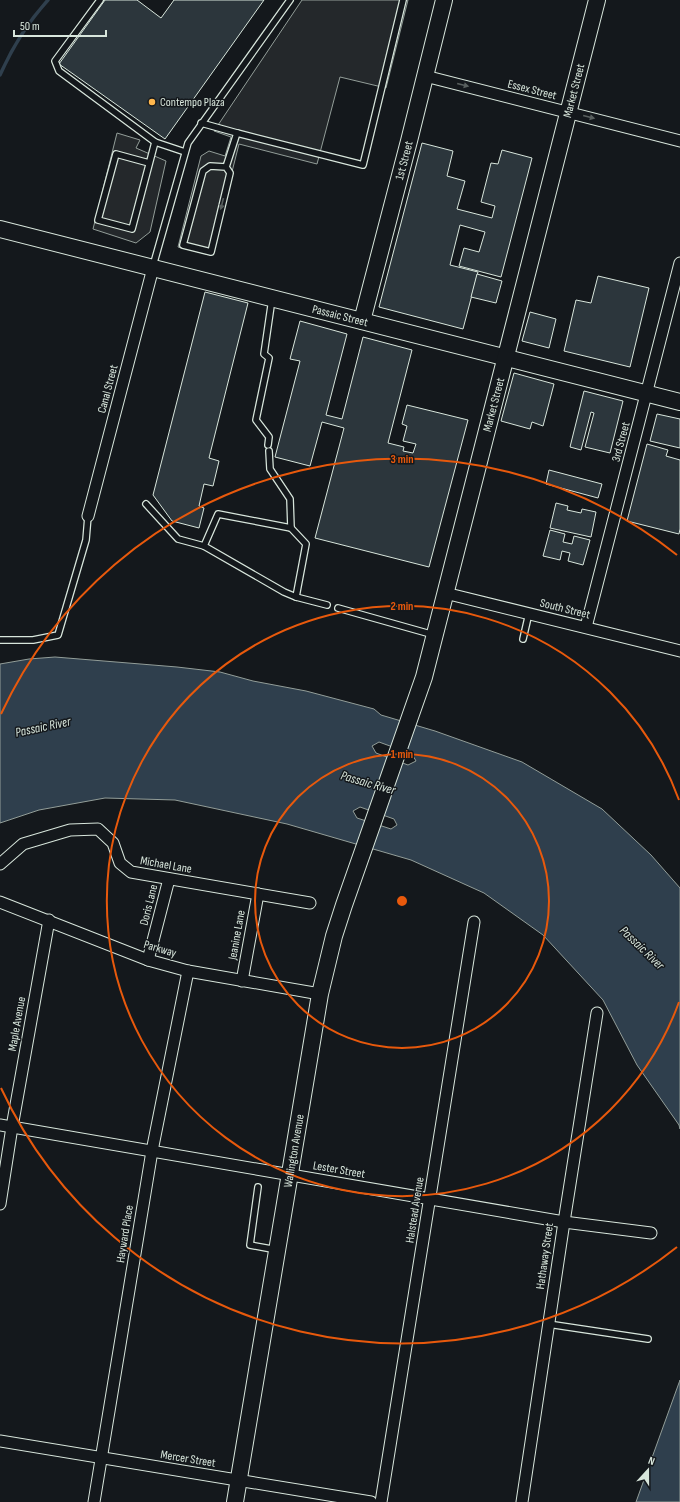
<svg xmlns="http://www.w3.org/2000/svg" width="680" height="1502" viewBox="0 0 680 1502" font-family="'Sofia Sans Condensed',sans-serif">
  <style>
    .parking { fill: #24282b; stroke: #939e99 }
    .water { fill: #2f3f4d; stroke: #939e99; fill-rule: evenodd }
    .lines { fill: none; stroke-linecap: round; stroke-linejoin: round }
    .stream { stroke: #2f3f4d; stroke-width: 3.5 }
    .building { fill: #2c363c; stroke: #d8e6dc }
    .lane-casing { stroke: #d8e6dc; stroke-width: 8 }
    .street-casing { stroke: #d8e6dc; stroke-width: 13 }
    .secondary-casing { stroke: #d8e6dc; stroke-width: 18 }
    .lane { stroke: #14181c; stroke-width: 5.5 }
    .street { stroke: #14181c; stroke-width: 11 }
    .secondary { stroke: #14181c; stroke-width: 16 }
    .oneway { fill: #59605f }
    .ring { fill: none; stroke: #e8590c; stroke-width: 2 }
    .poi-dot { fill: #ffb74d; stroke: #14181c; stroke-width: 1.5 }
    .labels { text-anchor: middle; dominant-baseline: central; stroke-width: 3; stroke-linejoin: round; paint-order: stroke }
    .street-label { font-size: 12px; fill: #d8e6dc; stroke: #14181c }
    .poi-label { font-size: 12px; fill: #d8e6dc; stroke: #14181c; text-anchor: start }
    .water-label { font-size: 13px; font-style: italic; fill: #d8e6dc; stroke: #14181c }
    .centre { fill: #e8590c; stroke: #14181c; stroke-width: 2 }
    .ring-label { font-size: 12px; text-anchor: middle; font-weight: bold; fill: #e8590c; stroke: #14181c; stroke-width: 3; stroke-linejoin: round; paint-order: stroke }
  </style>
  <rect width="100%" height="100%" fill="#14181c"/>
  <g class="parking">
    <path d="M 302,0 L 408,0 L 386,88 L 340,77 L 317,164 L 239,144 L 211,255 L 178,247 L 201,156 L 209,151 L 225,156 L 231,137 L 214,131 Z"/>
    <path d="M 117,133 L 140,140 L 136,148 L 166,161 L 150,232 L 136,243 L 93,229 Z"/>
  </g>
  <g class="water">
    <path d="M 55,657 L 177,667 L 220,672 L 253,681 L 306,691 L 374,709 L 381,715 L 435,731 L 522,762 L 602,809 L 651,855 L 680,888 L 680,1129 L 679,1125 L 637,1065 L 603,1000 L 543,935 L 484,893 L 411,860 L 287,824 L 175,800 L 105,798 L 39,810 L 0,823 L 0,664 L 29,659 ZM 379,742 L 412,754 L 416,761 L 408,765 L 376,753 L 372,746 ZM 360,807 L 394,819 L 397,825 L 391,829 L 357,818 L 353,811 Z"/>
    <path d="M 680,1380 L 680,1502 L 636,1502 Z"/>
  </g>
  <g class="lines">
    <path class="stream" d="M 0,75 C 12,48 28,22 48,0"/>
  </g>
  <g class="building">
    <path d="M 105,0 L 137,0 L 161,18 L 174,0 L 264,0 L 165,139 L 59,64 Z"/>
    <path d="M 422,143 L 453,151 L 447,176 L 465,181 L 457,209 L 492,218 L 495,206 L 481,202 L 491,163 L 498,164 L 502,150 L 532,158 L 501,277 L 459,266 L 464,248 L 479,252 L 485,232 L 460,225 L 450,265 L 478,272 L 463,329 L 379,307 Z"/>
    <path d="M 477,274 L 502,281 L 496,303 L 471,297 Z"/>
    <path d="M 598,276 L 649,288 L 630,367 L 564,351 L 576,300 L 591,303 Z"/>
    <path d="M 205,292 L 248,303 L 209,458 L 219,461 L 213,486 L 204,484 L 199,506 L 204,508 L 199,528 L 172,521 L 153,495 Z"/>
    <path d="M 530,312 L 556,319 L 549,348 L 522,341 Z"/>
    <path d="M 300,321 L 347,334 L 326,415 L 342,419 L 363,337 L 412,350 L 388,443 L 404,447 L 403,451 L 413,453 L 416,444 L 403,441 L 407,426 L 402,424 L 407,405 L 468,420 L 429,567 L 315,538 L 344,428 L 322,422 L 310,466 L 275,457 L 300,361 L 290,359 Z"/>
    <path d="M 514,373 L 554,384 L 543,426 L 532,422 L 530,429 L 501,421 Z"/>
    <path d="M 584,391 L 623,401 L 610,453 L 585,447 L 594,413 L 591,412 L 581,450 L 570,447 Z"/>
    <path d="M 657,414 L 680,419 L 680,448 L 650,441 Z"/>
    <path d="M 647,444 L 668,450 L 666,456 L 680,460 L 680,529 L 679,534 L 627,521 Z"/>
    <path d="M 549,470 L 602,484 L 598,498 L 546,484 Z"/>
    <path d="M 556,503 L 568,506 L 567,510 L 581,513 L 582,509 L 596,512 L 591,537 L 550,528 Z"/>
    <path d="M 550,530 L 565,534 L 563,542 L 572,544 L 574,536 L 590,540 L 583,565 L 568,561 L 570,553 L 562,551 L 560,560 L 543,556 Z"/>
  </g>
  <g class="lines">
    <defs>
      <g id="lane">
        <path d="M 100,0 L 55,61 L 59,71 L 155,142 L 185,152"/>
        <path d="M 201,123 L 237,133 L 226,167 L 230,173 L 211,252 L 183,245 L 203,171 L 210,166 L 226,167"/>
        <path d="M 237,133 L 363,165 L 403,0"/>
        <path d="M 149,163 L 116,154 L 98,220 L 132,229 L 155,142"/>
        <path d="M 153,266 L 188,143 L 290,0"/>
        <path d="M 268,445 L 269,437 L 256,420 L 269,358 L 264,354 L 272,299"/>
        <path d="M 269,451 L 270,469 L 290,499 L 291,528"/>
        <path d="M 146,504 L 178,539 L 204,546 L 218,514 L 291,528 L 306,544 L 296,597 L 327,605"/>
        <path d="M 204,546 L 284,592 L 296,597"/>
        <path d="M 338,608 L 434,635"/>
        <path d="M 523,639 L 529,613"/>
        <path d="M 0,640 L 33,640 L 58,635 L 86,540 L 88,516"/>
        <path d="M 258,1187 L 250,1245 L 277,1250"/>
        <path d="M 548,1324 L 648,1339"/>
      </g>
      <g id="street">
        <path d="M 425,76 L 680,141"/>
        <path d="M 88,516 L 153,268"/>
        <path d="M 445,593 L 680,651"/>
        <path d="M 586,627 L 680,263"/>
        <path d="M 0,864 L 23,844 L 70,830 L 98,829 L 113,843 L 120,863 L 131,872 L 310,903"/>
        <path d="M 0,902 L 148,960 L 188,971 L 320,994"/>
        <path d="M 148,960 L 169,879"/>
        <path d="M 242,981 L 258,894"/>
        <path d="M 0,1125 L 564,1222 L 651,1233"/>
        <path d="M 0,1204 L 12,1127 L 49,920"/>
        <path d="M 0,1441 L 371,1502"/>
        <path d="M 94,1502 L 152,1151 L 188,971"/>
        <path d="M 381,1502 L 474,922"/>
        <path d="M 522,1502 L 564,1222 L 597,1013"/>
      </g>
      <g id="secondary">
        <path id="s1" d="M 0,229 L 680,402"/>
        <path id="s2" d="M 362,321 L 409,141 L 444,0"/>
        <path id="s3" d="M 235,1502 L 320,994 L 334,936 L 344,905 L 424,677 L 597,0"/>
      </g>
    </defs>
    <use href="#lane" class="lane-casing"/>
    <use href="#street" class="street-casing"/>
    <use href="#secondary" class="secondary-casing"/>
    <use href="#lane" class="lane"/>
    <use href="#street" class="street"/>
    <use href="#secondary" class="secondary"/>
  </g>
  <defs><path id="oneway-solid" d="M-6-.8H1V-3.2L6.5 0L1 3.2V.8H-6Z"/></defs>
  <g class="oneway">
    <use href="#oneway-solid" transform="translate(463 85) rotate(14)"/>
    <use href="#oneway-solid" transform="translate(589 117) rotate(14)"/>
    <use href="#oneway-solid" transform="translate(222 204) rotate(104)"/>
  </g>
  <g class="ring">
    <circle cx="402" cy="901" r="147"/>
    <path d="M679 1002A295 295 0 1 1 679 800"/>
    <path d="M677 1247A442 442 0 0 1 1 1088M1 714A442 442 0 0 1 677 555"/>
  </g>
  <circle class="poi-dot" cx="152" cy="102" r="4"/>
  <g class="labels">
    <g class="street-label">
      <text transform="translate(532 90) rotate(14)">Essex Street</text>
      <text stroke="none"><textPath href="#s3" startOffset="1454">Market Street</textPath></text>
      <text stroke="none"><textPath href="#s2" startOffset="166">1st Street</textPath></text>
      <text stroke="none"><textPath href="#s1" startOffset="351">Passaic Street</textPath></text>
      <text transform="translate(108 389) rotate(-75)">Canal Street</text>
      <text stroke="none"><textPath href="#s3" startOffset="1130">Market Street</textPath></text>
      <text transform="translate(621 442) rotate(-75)">3rd Street</text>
      <text transform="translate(565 609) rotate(14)">South Street</text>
      <text transform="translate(166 865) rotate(10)">Michael Lane</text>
      <text transform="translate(149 905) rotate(-76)">Doris Lane</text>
      <text transform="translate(237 935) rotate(-80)">Jeanine Lane</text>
      <text transform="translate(160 949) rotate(17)">Parkway</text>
      <text transform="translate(17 1024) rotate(-80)">Maple Avenue</text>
      <text stroke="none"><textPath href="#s3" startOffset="356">Wallington Avenue</textPath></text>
      <text transform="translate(339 1170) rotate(10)">Lester Street</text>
      <text transform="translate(415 1210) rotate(-81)">Halstead Avenue</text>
      <text transform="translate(125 1234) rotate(-81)">Hayward Place</text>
      <text transform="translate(545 1256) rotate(-82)">Hathaway Street</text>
      <text transform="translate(188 1459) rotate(9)">Mercer Street</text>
    </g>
    <g class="poi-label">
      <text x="160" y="102">Contempo Plaza</text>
    </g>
    <g class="water-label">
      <text transform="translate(43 727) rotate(-12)">Passaic River</text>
      <text transform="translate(368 783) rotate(16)">Passaic River</text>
      <text transform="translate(642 948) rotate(44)">Passaic River</text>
    </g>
  </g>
  <circle cx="402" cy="901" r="6" class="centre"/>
  <g class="ring-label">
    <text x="402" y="463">3 min</text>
    <text x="402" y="610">2 min</text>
    <text x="402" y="758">1 min</text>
  </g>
  <g transform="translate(648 1470) rotate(21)" stroke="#14181c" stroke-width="3" paint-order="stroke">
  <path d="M0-3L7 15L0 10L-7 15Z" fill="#d8e6dc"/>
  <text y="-6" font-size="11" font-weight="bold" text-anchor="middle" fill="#d8e6dc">N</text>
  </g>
  <path d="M14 30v6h92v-6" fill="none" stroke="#d8e6dc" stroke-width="2"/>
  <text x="20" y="30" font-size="12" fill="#d8e6dc" stroke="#14181c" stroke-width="3" paint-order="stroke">50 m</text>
</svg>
